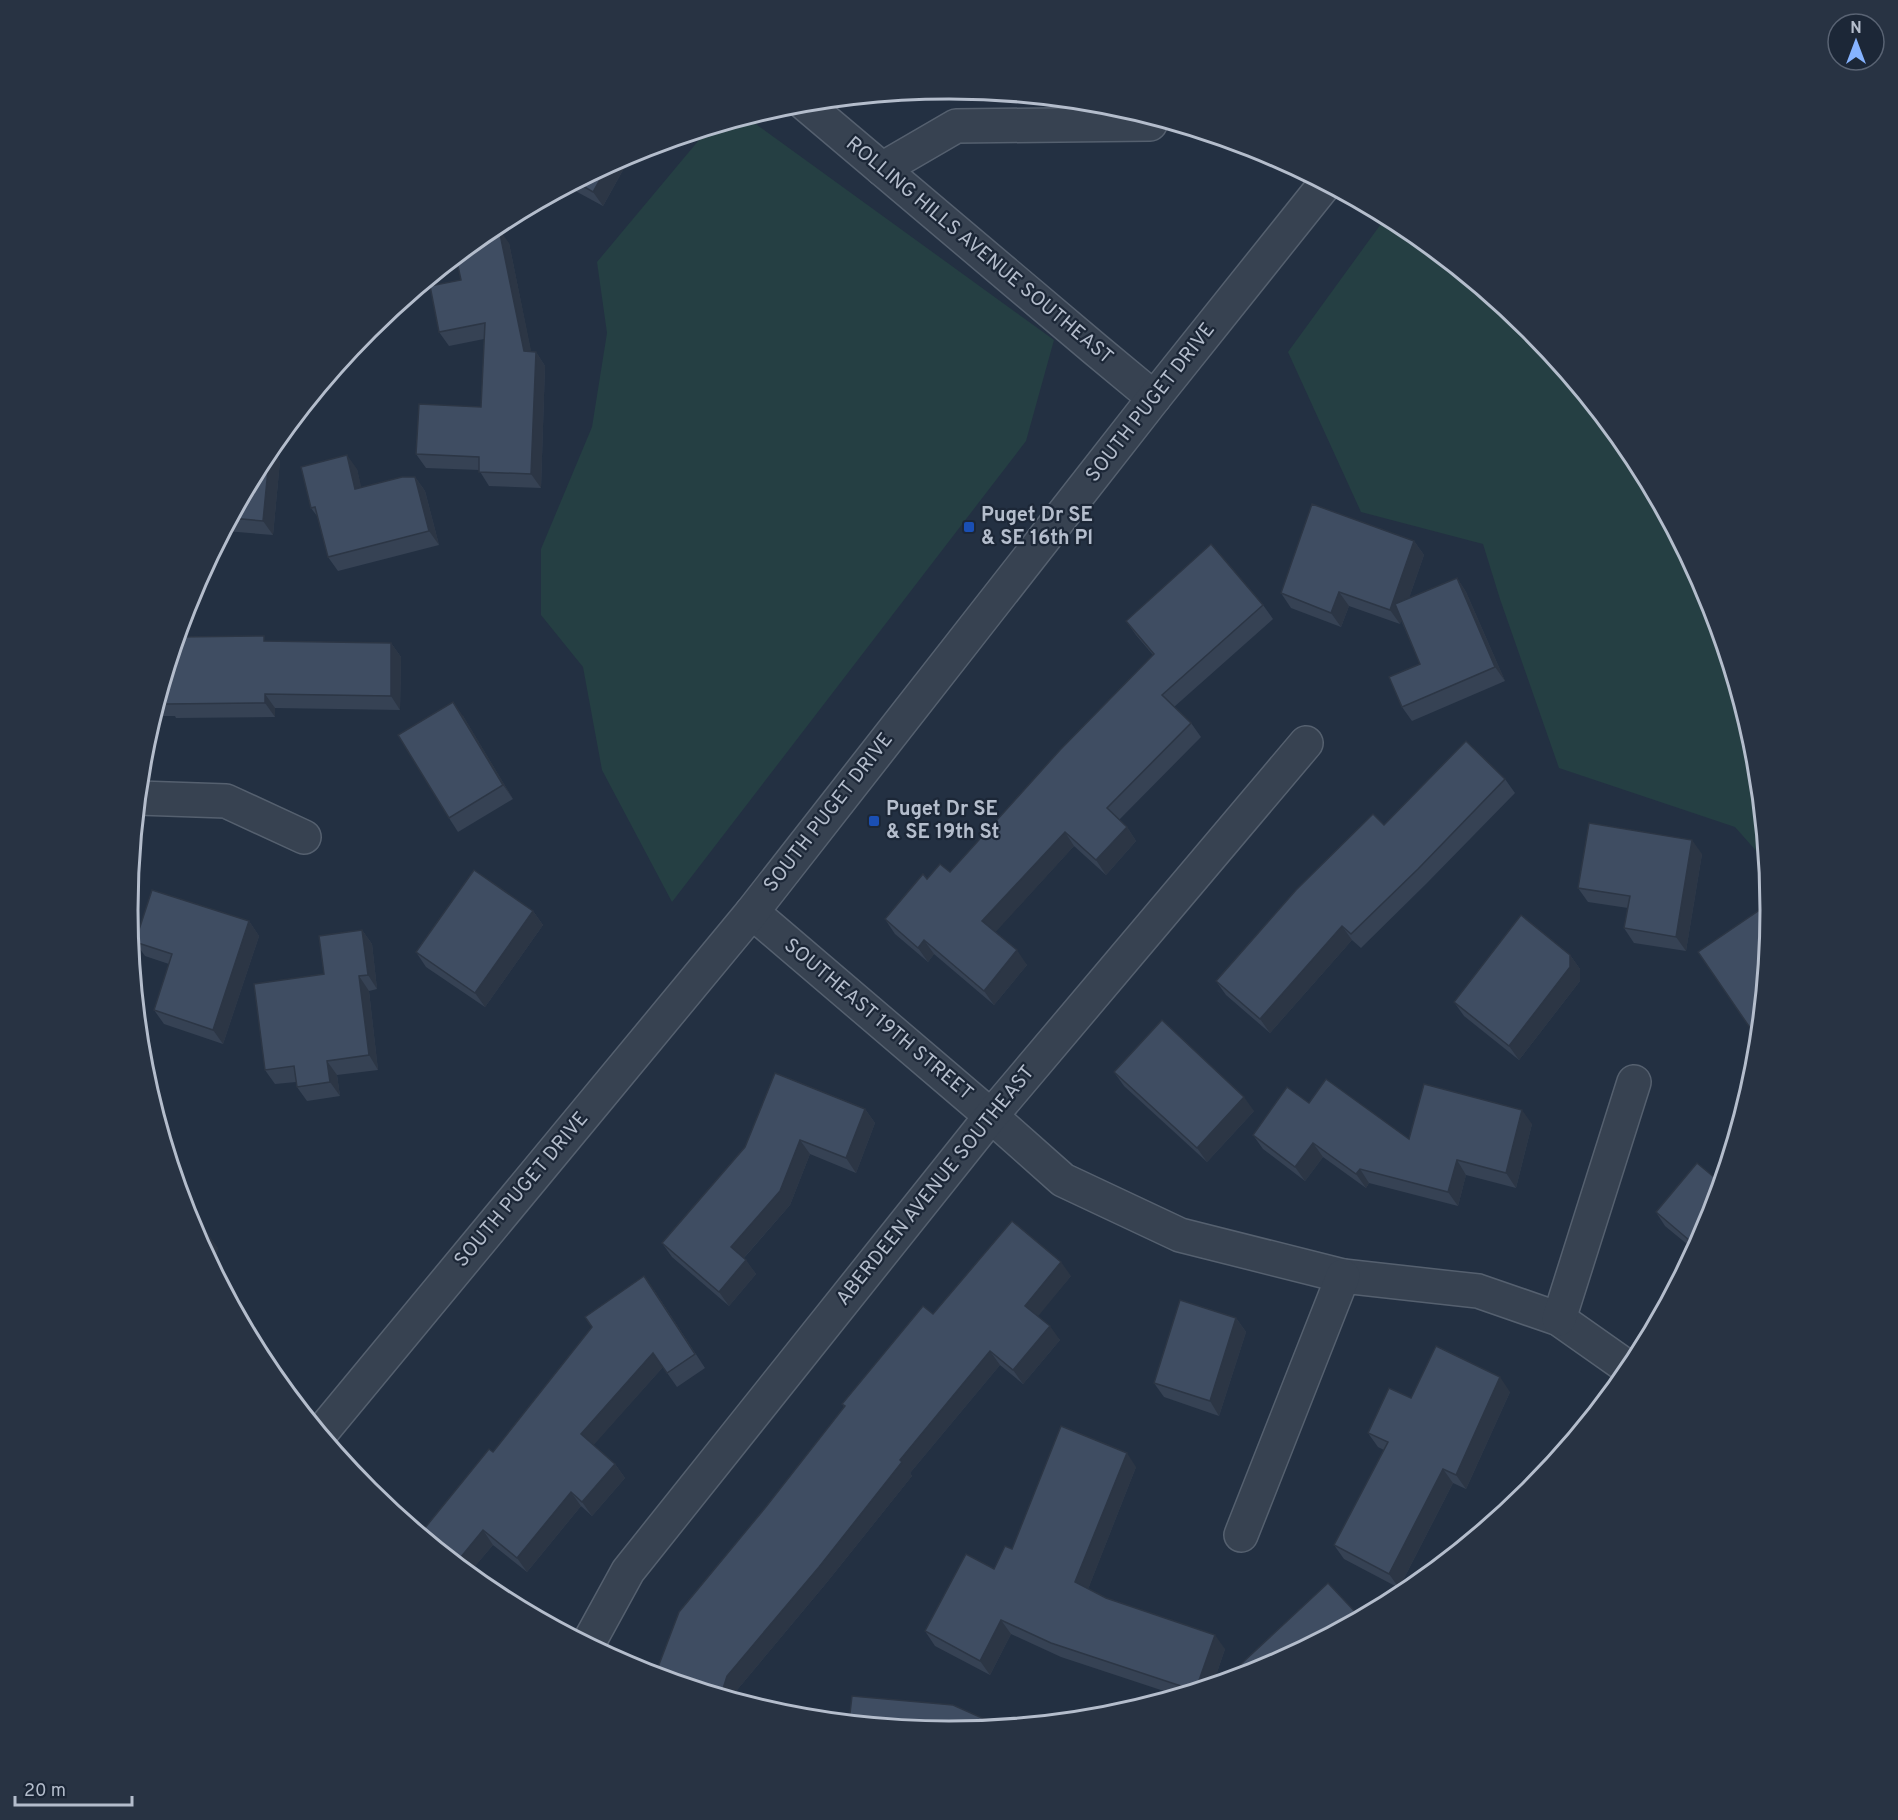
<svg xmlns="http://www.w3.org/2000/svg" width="1898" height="1820" viewBox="0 0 1898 1820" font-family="Overpass,sans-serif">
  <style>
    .green { fill: #253f43 }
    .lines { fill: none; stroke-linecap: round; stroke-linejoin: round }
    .minor-casing { stroke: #55606f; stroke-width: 36 }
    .minor { stroke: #374251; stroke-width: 33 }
    .wall { fill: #364254 }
    .shaded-wall { fill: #2c3645 }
    .building { fill: #3f4d62; stroke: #2c3645; stroke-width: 1.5 }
    .transit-dot { fill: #1a4fb4; stroke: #1c2737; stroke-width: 2 }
    .labels { text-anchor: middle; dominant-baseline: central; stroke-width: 4.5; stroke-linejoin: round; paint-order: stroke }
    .street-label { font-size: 20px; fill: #b4bdcc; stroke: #1c2737 }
    .poi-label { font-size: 20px; font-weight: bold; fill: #b4bdcc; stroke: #1c2737; text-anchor: start }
    .rim { fill: none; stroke: #b4bdcc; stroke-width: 3 }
  </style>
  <rect width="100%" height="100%" fill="#233042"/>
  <g class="green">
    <path d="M 746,117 L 1054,340 L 1026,441 L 672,902 L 602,770 L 583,667 L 541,615 L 541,549 L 592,427 L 607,333 L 597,262 L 709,128 Z"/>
    <path d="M 1386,217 L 1406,227 L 1530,329 L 1632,454 L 1708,596 L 1755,750 L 1766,862 L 1735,827 L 1559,768 L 1500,599 L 1483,544 L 1361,512 L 1288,352 Z"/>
  </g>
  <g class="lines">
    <defs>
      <g id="minor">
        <path d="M 804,103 L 1095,349 L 1154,398"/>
        <path d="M 882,169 L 956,126 L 1150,124"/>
        <path d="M 139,798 L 226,801 L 304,837"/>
        <path d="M 752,912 L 991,1116 L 1063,1180 L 1180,1235 L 1343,1276 L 1478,1291 L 1559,1319 L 1630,1369"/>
        <path d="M 1559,1319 L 1634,1082"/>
        <path d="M 321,1433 L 752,912 L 1154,398 L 1325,184"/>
        <path d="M 1241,1535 L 1343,1276"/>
        <path d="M 588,1644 L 628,1571 L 991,1116 L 1306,743"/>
      </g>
    </defs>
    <use href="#minor" class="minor-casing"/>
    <use href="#minor" class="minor"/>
  </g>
  <g class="wall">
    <path d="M 633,152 L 603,206 L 568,187 Z"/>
    <path d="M 509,243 L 531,352 L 536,352 L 545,366 L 541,488 L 489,486 L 479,470 L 426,468 L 416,454 L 481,407 L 484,339 L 449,346 L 439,332 L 461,280 Z"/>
    <path d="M 271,447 L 280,461 L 273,535 L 225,531 L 266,453 Z"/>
    <path d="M 357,469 L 361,488 L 415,477 L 425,491 L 439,545 L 338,571 L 328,557 L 317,516 L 311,508 Z"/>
    <path d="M 1414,541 L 1424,555 L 1409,598 L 1457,578 L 1466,592 L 1505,681 L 1412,721 L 1402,707 L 1420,664 L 1401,620 L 1400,624 L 1349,606 L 1341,627 L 1291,608 L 1281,593 Z"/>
    <path d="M 1263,605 L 1273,619 L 1174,707 L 1191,723 L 1201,737 L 1119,820 L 1127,827 L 1136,841 L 1106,875 L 1074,846 L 995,932 L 1027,965 L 994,1005 L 934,954 L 928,962 L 895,934 L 885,919 L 927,879 L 950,872 L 1153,655 L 1136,635 L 1126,621 Z"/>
    <path d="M 177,637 L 268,641 L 391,643 L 401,657 L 400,710 L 275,708 L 275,717 L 176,718 L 175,716 L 154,716 Z"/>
    <path d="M 463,716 L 513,799 L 458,832 L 449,818 Z"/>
    <path d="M 1505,779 L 1515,793 L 1427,883 L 1361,948 L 1352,940 L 1270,1033 L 1226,995 L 1216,981 L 1384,825 Z"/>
    <path d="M 1702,854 L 1686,951 L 1634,943 L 1624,928 L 1628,908 L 1588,902 L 1578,888 Z"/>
    <path d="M 533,911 L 543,925 L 485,1007 L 426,967 L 416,952 Z"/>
    <path d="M 249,921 L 259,936 L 223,1044 L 164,1024 L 154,1010 L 169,964 L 145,956 L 135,942 Z"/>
    <path d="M 362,930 L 372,944 L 377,989 L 369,991 L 378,1070 L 337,1075 L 340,1096 L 307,1101 L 297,1087 L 296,1082 L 275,1084 L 265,1070 L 324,974 Z"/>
    <path d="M 1570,955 L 1580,969 L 1580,981 L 1519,1060 L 1464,1016 L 1454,1002 Z"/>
    <path d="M 1114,1072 L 1254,1111 L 1207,1162 L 1124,1086 Z"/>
    <path d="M 1309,1103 L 1409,1139 L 1532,1124 L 1516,1188 L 1466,1175 L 1458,1206 L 1369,1183 L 1366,1188 L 1323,1157 L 1305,1181 L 1263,1149 L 1253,1135 Z"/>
    <path d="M 865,1109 L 875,1123 L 856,1173 L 810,1154 L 790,1205 L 744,1258 L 756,1274 L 729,1306 L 672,1257 L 662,1243 L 745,1147 Z"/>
    <path d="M 1656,1212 L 1708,1225 L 1680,1277 L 1675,1271 L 1693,1249 L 1665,1226 Z"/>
    <path d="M 1071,1276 L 1037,1316 L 1060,1340 L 1023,1384 L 1000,1365 L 910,1473 L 912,1476 L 828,1581 L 737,1690 L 734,1699 L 655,1675 L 765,1508 L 844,1407 L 842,1404 L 933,1314 Z"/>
    <path d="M 654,1290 L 705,1368 L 677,1387 L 663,1367 L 593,1445 L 615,1464 L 625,1478 L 592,1516 L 581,1506 L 527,1572 L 493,1545 L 469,1573 L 493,1452 Z"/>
    <path d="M 1236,1318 L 1246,1332 L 1219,1416 L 1164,1397 L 1154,1383 Z"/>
    <path d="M 1510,1392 L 1466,1489 L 1453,1483 L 1399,1588 L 1344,1559 L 1334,1545 L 1384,1450 L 1378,1447 L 1368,1433 L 1411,1398 Z"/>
    <path d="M 1136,1467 L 1088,1589 L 1106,1598 L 1225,1649 L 1213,1684 L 1176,1695 L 1061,1657 L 1011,1634 L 990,1675 L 935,1646 L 925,1631 L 994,1569 L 1012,1549 Z"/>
  </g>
  <g class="shaded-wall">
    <path d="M 633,152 L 603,206 L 593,192 L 608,165 Z"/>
    <path d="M 499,229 L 509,243 L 534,365 L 524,351 Z"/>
    <path d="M 536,352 L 545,366 L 541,488 L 531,474 Z"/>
    <path d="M 271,447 L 280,461 L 273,535 L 263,521 L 270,449 Z"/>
    <path d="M 347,455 L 357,469 L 365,503 L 355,489 Z"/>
    <path d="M 415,477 L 425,491 L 439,545 L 429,531 Z"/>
    <path d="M 1414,541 L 1424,555 L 1400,624 L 1390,610 Z"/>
    <path d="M 1457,578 L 1466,592 L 1505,681 L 1495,667 Z"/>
    <path d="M 1339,592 L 1349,606 L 1341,627 L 1331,613 Z"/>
    <path d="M 391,643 L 401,657 L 400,710 L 391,696 Z"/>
    <path d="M 265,694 L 275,708 L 275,717 L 265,703 Z"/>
    <path d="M 453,702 L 463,716 L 513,799 L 503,785 Z"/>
    <path d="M 1127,827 L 1136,841 L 1106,875 L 1096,860 Z"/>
    <path d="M 1065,832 L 1074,846 L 992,936 L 982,921 Z"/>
    <path d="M 1692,840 L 1702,854 L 1686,951 L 1676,937 Z"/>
    <path d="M 533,911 L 543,925 L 485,1007 L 475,993 Z"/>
    <path d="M 249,921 L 259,936 L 223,1044 L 213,1030 Z"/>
    <path d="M 1342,926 L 1352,940 L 1270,1033 L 1260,1019 Z"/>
    <path d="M 362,930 L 372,944 L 377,989 L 368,975 Z"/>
    <path d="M 924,940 L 934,954 L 928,962 L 918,948 Z"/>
    <path d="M 1017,950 L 1027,965 L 994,1005 L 984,991 Z"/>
    <path d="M 1570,955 L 1580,969 L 1580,981 L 1519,1060 L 1509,1046 Z"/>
    <path d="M 359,976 L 369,991 L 378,1070 L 369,1055 Z"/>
    <path d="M 327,1061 L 337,1075 L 340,1096 L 330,1082 Z"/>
    <path d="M 1244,1097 L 1254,1111 L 1207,1162 L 1197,1148 Z"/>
    <path d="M 865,1109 L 875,1123 L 856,1173 L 846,1158 Z"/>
    <path d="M 1522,1110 L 1532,1124 L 1516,1188 L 1506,1173 Z"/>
    <path d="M 800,1140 L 810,1154 L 790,1205 L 741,1261 L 731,1247 Z"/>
    <path d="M 1313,1143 L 1323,1157 L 1305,1181 L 1295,1167 Z"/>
    <path d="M 1457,1160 L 1466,1175 L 1458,1206 L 1448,1192 Z"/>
    <path d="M 1360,1169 L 1369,1183 L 1366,1188 L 1356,1174 Z"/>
    <path d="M 208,1234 L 218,1248 L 215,1270 L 205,1253 Z"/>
    <path d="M 746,1260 L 756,1274 L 729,1306 L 719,1292 Z"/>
    <path d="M 1061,1262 L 1071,1276 L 1035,1320 L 1025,1306 Z"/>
    <path d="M 1236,1318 L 1246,1332 L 1219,1416 L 1210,1401 Z"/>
    <path d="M 1050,1326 L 1060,1340 L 1023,1384 L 1013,1370 Z"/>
    <path d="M 990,1351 L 1000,1365 L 910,1473 L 912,1476 L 828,1581 L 737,1690 L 734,1699 L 721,1695 L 727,1676 L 900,1460 Z"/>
    <path d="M 653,1353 L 663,1367 L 591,1448 L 581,1434 Z"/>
    <path d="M 1500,1377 L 1510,1392 L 1466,1489 L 1456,1475 Z"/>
    <path d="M 1127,1453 L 1136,1467 L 1085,1597 L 1075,1582 Z"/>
    <path d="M 615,1464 L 625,1478 L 592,1516 L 582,1502 Z"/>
    <path d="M 1443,1469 L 1453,1483 L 1399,1588 L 1389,1574 Z"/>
    <path d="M 571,1492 L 581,1506 L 527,1572 L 517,1558 Z"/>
    <path d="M 483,1530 L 493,1545 L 469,1573 L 456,1563 Z"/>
    <path d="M 1001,1620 L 1011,1634 L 990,1675 L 980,1661 Z"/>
    <path d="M 1215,1635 L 1225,1649 L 1213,1684 L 1196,1689 Z"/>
  </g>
  <g class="building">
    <path d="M 608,165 L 593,192 L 576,182 Z"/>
    <path d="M 499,229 L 524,351 L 536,352 L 531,474 L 479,472 L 479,457 L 416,454 L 419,404 L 481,407 L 485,323 L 439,332 L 430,286 L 461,280 L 456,257 L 487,232 Z"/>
    <path d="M 270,449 L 263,521 L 231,518 L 266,453 Z"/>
    <path d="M 347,455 L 355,489 L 402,477 L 415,477 L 429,531 L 328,557 L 315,507 L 311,508 L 301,467 Z"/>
    <path d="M 1312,504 L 1414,541 L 1390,610 L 1339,592 L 1331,613 L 1281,593 Z"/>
    <path d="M 1211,544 L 1263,605 L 1162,695 L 1191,723 L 1107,808 L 1127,827 L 1096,860 L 1065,832 L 982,921 L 1017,950 L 984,991 L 924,940 L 918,948 L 885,919 L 923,874 L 927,879 L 940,864 L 950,872 L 1060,750 L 1154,654 L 1126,621 Z"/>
    <path d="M 1457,578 L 1495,667 L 1402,707 L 1389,677 L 1420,664 L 1395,604 Z"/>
    <path d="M 264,636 L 264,641 L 391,643 L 391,696 L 265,694 L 265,703 L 166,704 L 166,702 L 158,702 L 177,637 Z"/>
    <path d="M 453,702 L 503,785 L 449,818 L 398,735 Z"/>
    <path d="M 1466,741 L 1505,779 L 1418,869 L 1351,934 L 1342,926 L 1260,1019 L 1216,981 L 1296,890 L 1373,814 L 1384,825 Z"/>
    <path d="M 1589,823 L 1692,840 L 1676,937 L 1624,928 L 1630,896 L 1578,888 Z"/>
    <path d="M 474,870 L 533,911 L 475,993 L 416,952 Z"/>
    <path d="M 152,890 L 249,921 L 213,1030 L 154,1010 L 172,954 L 135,942 Z"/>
    <path d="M 1770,903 L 1770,910 L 1758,1033 L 1755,1035 L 1698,952 Z"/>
    <path d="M 1521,915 L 1570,955 L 1570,967 L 1509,1046 L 1454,1002 Z"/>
    <path d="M 362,930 L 368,975 L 359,976 L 369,1055 L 327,1061 L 330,1082 L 297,1087 L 294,1066 L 265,1070 L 254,984 L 324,974 L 319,936 Z"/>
    <path d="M 1162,1020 L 1244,1097 L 1197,1148 L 1114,1072 Z"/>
    <path d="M 775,1073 L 865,1109 L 846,1158 L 800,1140 L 780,1191 L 731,1247 L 746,1260 L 719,1292 L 662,1243 L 745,1147 Z"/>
    <path d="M 1326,1079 L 1409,1139 L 1424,1084 L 1522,1110 L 1506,1173 L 1457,1160 L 1448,1192 L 1360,1169 L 1356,1174 L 1313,1143 L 1295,1167 L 1253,1135 L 1287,1087 L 1309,1103 Z"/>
    <path d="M 1697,1163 L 1721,1183 L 1708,1225 L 1681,1275 L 1675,1271 L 1696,1246 L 1656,1212 Z"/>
    <path d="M 1012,1221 L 1061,1262 L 1025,1306 L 1050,1326 L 1013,1370 L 990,1351 L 900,1460 L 902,1462 L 819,1567 L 727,1676 L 721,1695 L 655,1675 L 679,1612 L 765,1508 L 845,1406 L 842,1404 L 923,1306 L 933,1314 Z"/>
    <path d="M 194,1232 L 208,1234 L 205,1253 Z"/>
    <path d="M 644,1276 L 695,1354 L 667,1373 L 653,1353 L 581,1434 L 615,1464 L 582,1502 L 571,1492 L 517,1558 L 483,1530 L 456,1563 L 420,1534 L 489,1449 L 493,1452 L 592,1327 L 585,1317 Z"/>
    <path d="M 1180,1300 L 1236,1318 L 1210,1401 L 1154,1383 Z"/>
    <path d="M 1436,1346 L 1500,1377 L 1456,1475 L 1443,1469 L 1389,1574 L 1334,1545 L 1388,1442 L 1368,1433 L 1389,1388 L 1411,1398 Z"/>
    <path d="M 1061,1426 L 1127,1453 L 1075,1582 L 1106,1598 L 1215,1635 L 1196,1689 L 1193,1690 L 1051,1643 L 1001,1620 L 980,1661 L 925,1631 L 966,1554 L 994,1569 L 1005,1546 L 1012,1549 Z"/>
    <path d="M 1328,1583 L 1360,1617 L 1263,1669 L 1250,1673 L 1241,1664 Z"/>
    <path d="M 852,1696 L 953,1705 L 1000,1726 L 949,1731 L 849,1722 Z"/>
  </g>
  <g class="transit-dot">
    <rect x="963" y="521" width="12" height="12" rx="3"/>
    <rect x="868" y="815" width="12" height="12" rx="3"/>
  </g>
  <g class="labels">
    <g class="street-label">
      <text transform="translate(979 251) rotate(40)">ROLLING HILLS AVENUE SOUTHEAST</text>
      <text transform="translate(1151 403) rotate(-52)">SOUTH PUGET DRIVE</text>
      <text transform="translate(829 813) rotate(-52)">SOUTH PUGET DRIVE</text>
      <text transform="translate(878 1020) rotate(40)">SOUTHEAST 19TH STREET</text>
      <text transform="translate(936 1186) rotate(-51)">ABERDEEN AVENUE SOUTHEAST</text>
      <text transform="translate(522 1190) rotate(-50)">SOUTH PUGET DRIVE</text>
    </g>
    <g class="poi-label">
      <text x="981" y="516">Puget Dr SE<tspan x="981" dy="23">&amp; SE 16th Pl</tspan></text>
      <text x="886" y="810">Puget Dr SE<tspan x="886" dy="23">&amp; SE 19th St</tspan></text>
    </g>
  </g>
  <path d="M0 0H1898V1820H0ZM138 910a811 811 0 1 1 1622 0a811 811 0 1 1-1622 0Z" fill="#283343" fill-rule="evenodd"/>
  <path class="rim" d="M138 910a811 811 0 1 1 1622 0a811 811 0 1 1-1622 0Z"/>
  <g transform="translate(1856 42)"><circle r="28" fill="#1c2737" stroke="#596373" stroke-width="1.5"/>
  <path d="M0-4.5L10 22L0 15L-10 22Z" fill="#86b3ff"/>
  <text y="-9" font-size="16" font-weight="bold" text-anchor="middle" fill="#b4bdcc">N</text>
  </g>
  <path d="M15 1796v9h117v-9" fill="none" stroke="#b4bdcc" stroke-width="3"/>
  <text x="24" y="1796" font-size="18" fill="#b4bdcc" stroke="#1c2737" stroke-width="4.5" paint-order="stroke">20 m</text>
</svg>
